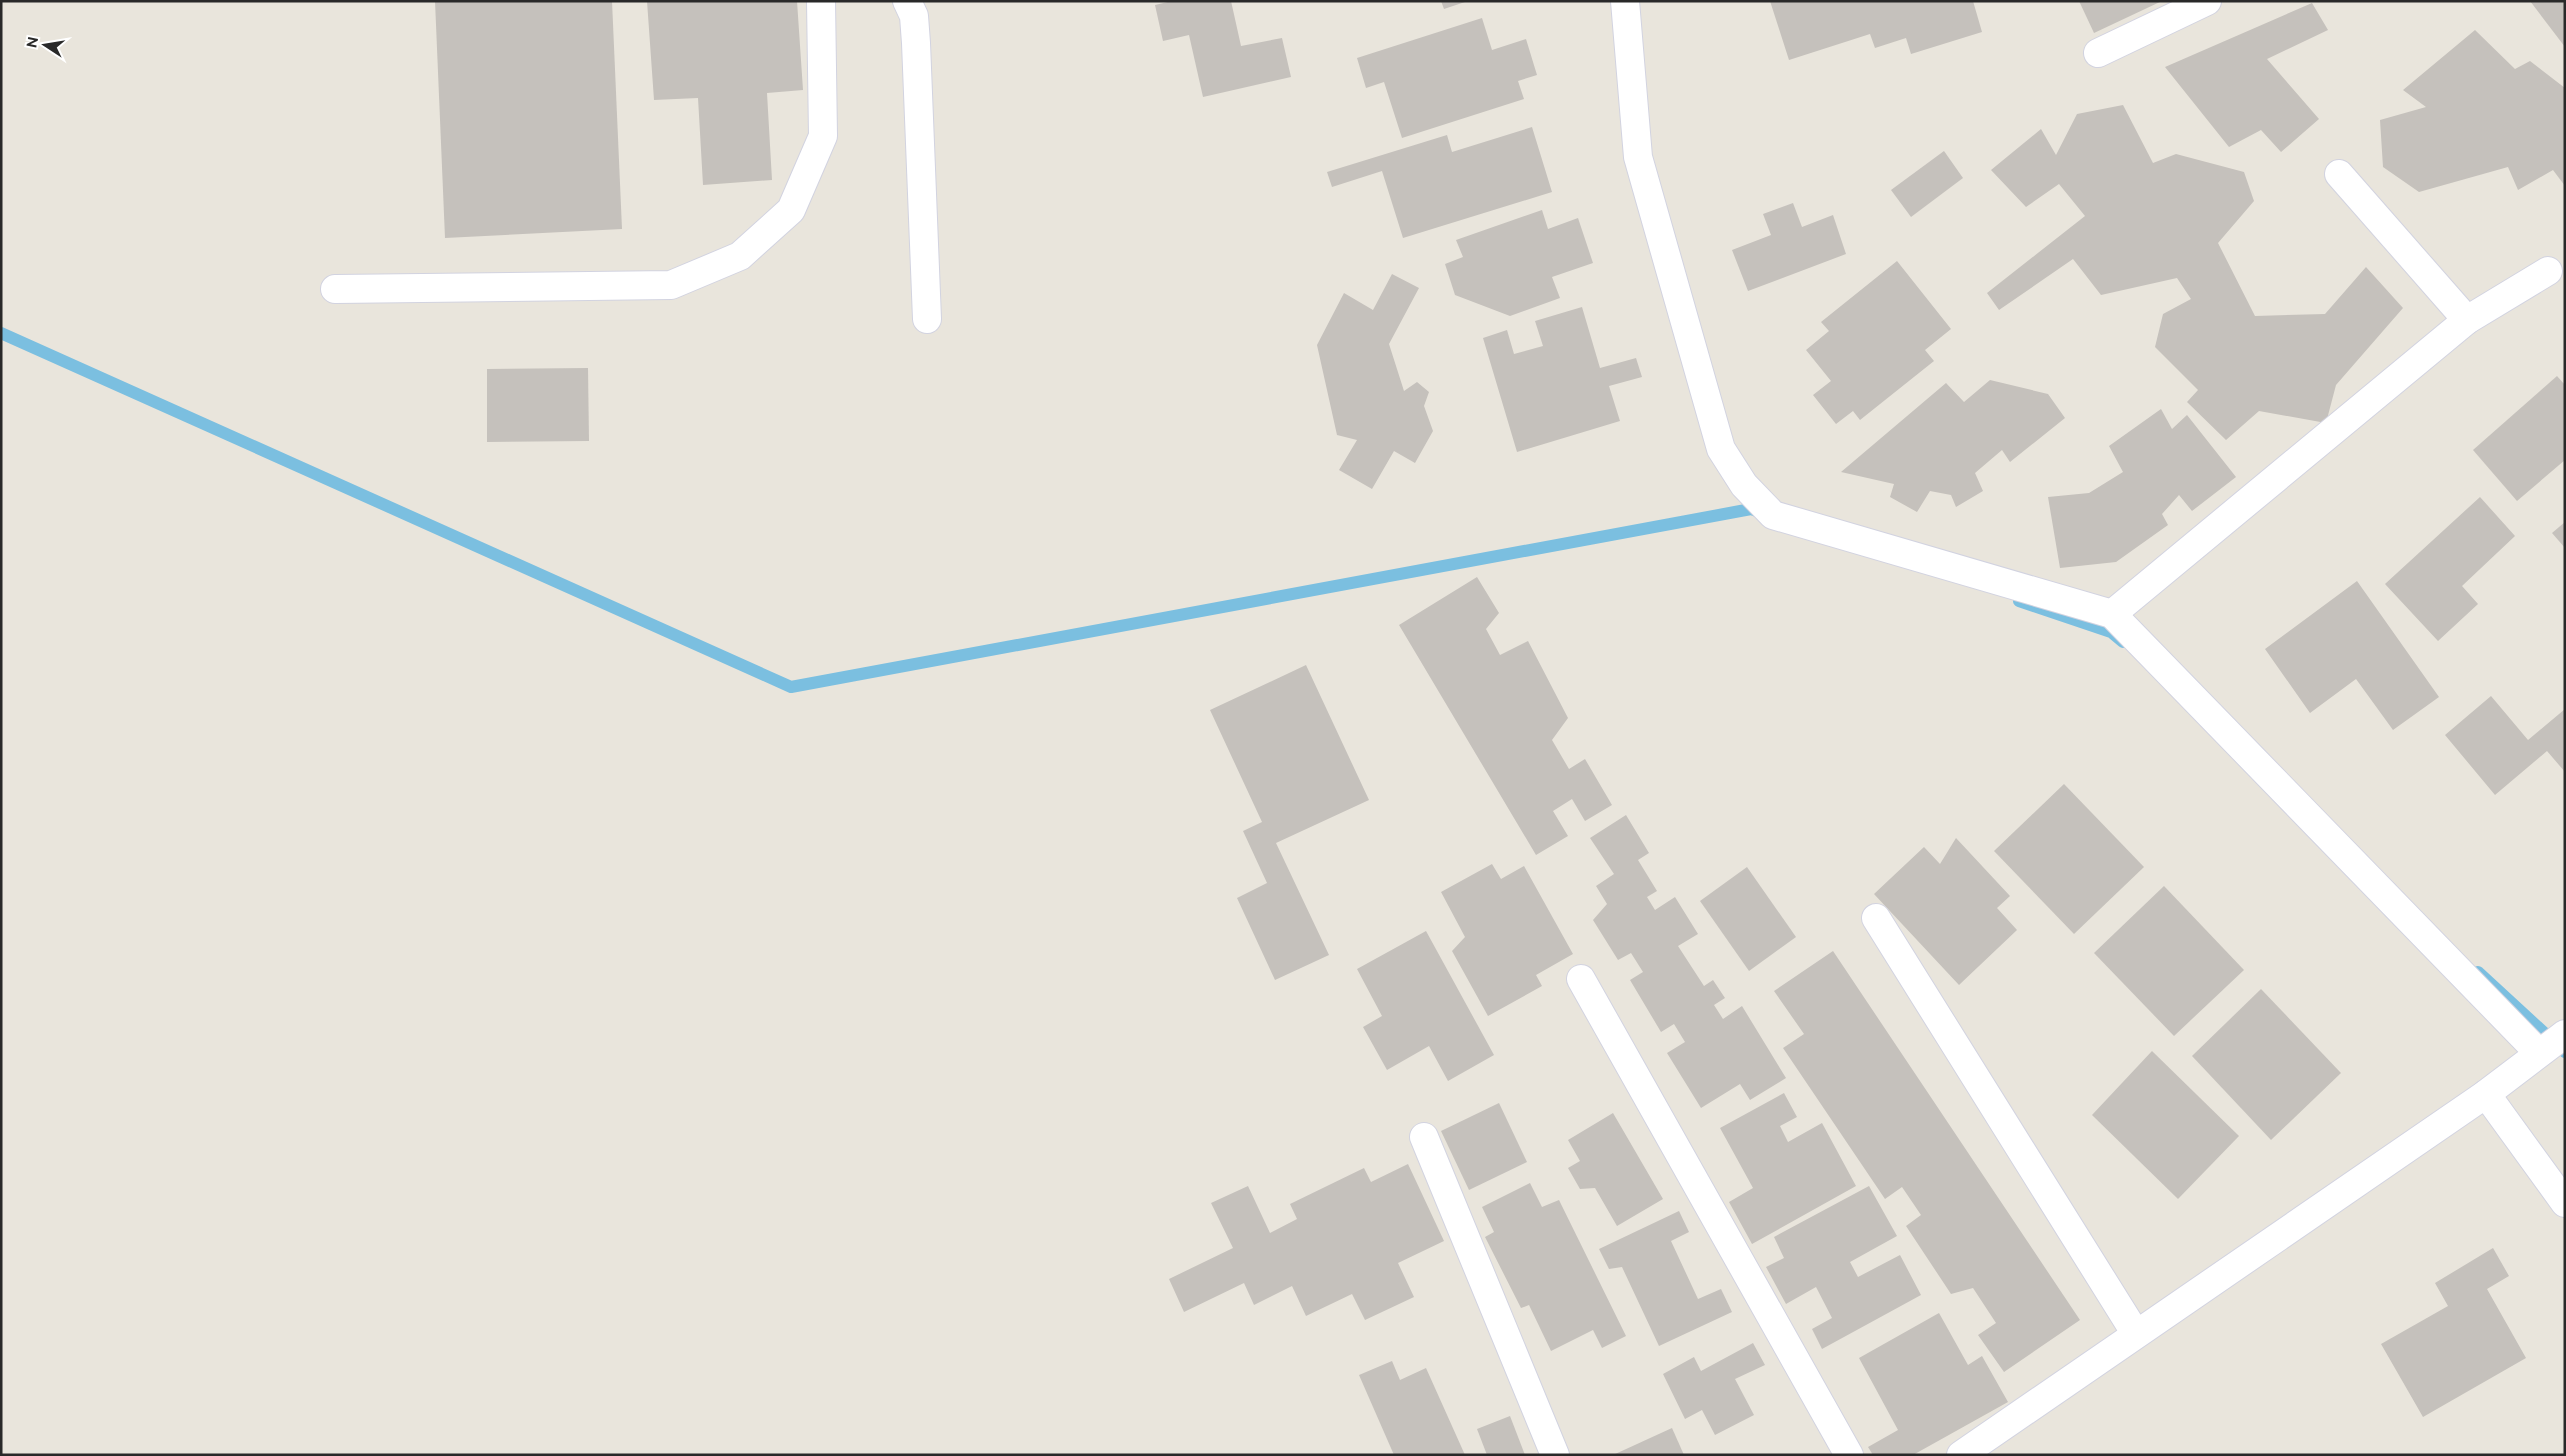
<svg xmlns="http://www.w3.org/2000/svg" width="2566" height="1456" viewBox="0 0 2566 1456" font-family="Raleway,sans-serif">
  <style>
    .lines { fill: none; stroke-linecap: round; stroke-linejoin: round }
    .stream { stroke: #7bbfe0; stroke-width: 12 }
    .building { fill: #c5c1bc }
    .minor-casing { stroke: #d2d3e0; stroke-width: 30 }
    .minor { stroke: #fff; stroke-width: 28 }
  </style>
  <rect width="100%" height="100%" fill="#e9e5dc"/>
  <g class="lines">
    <g class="stream">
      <path d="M 1,333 L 791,687 L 1751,509 L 1764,514"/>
      <path d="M 2019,601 L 2111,632 L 2123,642"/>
      <path d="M 2478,972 L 2565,1052"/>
    </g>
  </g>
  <g class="building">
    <path d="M 435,1 L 612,1 L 622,229 L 445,238 Z"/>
    <path d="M 647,1 L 797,1 L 803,90 L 767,93 L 772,180 L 703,185 L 698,98 L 654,100 Z"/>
    <path d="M 1172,1 L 1231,1 L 1241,46 L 1282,38 L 1291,77 L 1203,97 L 1189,35 L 1163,41 L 1155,5 Z"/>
    <path d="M 1441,1 L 1465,1 L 1465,2 L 1444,9 Z"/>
    <path d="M 1770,1 L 1973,1 L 1982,32 L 1911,54 L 1906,38 L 1875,48 L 1870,34 L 1789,60 Z"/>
    <path d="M 2079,1 L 2162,1 L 2094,33 Z"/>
    <path d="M 2530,1 L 2565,1 L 2565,47 Z"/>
    <path d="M 2312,3 L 2328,30 L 2267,59 L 2319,119 L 2281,152 L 2261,130 L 2229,147 L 2165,67 Z"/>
    <path d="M 1482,18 L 1492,50 L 1526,39 L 1537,75 L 1518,81 L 1524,99 L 1402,138 L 1384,82 L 1366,88 L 1357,58 Z"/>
    <path d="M 2475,30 L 2515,69 L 2530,61 L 2565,88 L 2565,186 L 2553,170 L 2518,190 L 2508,167 L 2419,192 L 2383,167 L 2380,120 L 2426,107 L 2403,90 Z"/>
    <path d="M 2123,105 L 2153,163 L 2176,154 L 2244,172 L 2254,201 L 2218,243 L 2255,316 L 2325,314 L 2366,267 L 2403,308 L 2336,385 L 2326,423 L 2259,411 L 2226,440 L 2187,402 L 2198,390 L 2155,347 L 2163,314 L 2191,299 L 2177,278 L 2101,295 L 2073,259 L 1999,310 L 1987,293 L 2085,216 L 2059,184 L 2026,207 L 1991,170 L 2041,129 L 2056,155 L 2077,114 Z"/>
    <path d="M 1532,127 L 1552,192 L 1403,238 L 1382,171 L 1332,187 L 1327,172 L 1447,135 L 1452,152 Z"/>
    <path d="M 1944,151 L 1963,178 L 1911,217 L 1891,190 Z"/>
    <path d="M 1793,203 L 1802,227 L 1833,215 L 1846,254 L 1748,291 L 1732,250 L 1771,235 L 1763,214 Z"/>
    <path d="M 1542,210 L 1548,229 L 1578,218 L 1593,263 L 1552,277 L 1560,298 L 1510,316 L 1455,295 L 1445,264 L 1463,257 L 1456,240 Z"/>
    <path d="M 1897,261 L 1951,329 L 1925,350 L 1934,361 L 1860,420 L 1853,411 L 1836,424 L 1813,395 L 1831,381 L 1806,350 L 1829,331 L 1821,322 Z"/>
    <path d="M 1392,274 L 1419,288 L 1389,344 L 1404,391 L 1417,382 L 1429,392 L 1424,406 L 1433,431 L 1415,463 L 1394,451 L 1372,489 L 1339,470 L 1357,440 L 1337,435 L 1317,345 L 1344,293 L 1373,310 Z"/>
    <path d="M 1582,307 L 1600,368 L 1636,358 L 1642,377 L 1609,386 L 1620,421 L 1517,452 L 1483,338 L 1507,330 L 1514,354 L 1543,346 L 1535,321 Z"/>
    <path d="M 588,368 L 589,441 L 487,442 L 487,369 Z"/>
    <path d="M 2557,376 L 2565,385 L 2565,460 L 2517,501 L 2473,450 Z"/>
    <path d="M 1990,380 L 2048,394 L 2065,418 L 2010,462 L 2002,450 L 1975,473 L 1983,491 L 1956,507 L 1951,495 L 1930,491 L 1917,512 L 1890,497 L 1894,484 L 1841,472 L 1946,383 L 1964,402 Z"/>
    <path d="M 2161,409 L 2172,429 L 2187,415 L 2236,477 L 2192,511 L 2179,495 L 2162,514 L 2168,525 L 2116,562 L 2060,568 L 2048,497 L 2089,493 L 2123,472 L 2109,446 Z"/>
    <path d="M 2480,497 L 2515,536 L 2462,586 L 2478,604 L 2438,641 L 2385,584 Z"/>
    <path d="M 2565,522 L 2565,548 L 2552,533 Z"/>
    <path d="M 1477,577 L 1499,613 L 1486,629 L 1500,655 L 1528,641 L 1568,718 L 1552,740 L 1569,769 L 1585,759 L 1612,805 L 1585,821 L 1572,799 L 1553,811 L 1568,836 L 1536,855 L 1399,625 Z"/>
    <path d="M 2357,581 L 2439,697 L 2393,730 L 2356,679 L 2310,713 L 2265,649 Z"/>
    <path d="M 1306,665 L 1369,800 L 1276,843 L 1329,955 L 1275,980 L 1237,898 L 1267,883 L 1243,831 L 1262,822 L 1210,710 Z"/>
    <path d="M 2491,696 L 2528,740 L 2565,709 L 2565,772 L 2547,751 L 2495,795 L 2445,735 Z"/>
    <path d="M 2064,784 L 2144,867 L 2074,934 L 1994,851 Z"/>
    <path d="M 1626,815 L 1649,853 L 1638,860 L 1657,891 L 1647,897 L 1655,910 L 1675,897 L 1698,934 L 1678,946 L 1704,986 L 1713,980 L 1725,998 L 1714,1005 L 1723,1019 L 1742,1006 L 1786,1078 L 1750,1100 L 1740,1084 L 1701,1108 L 1667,1053 L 1685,1042 L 1674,1024 L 1661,1032 L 1630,980 L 1643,972 L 1631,953 L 1618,960 L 1593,920 L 1607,904 L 1596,886 L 1614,874 L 1590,838 Z"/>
    <path d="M 1956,838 L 2010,896 L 1997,908 L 2017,930 L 1959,985 L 1874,894 L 1924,847 L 1940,864 Z"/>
    <path d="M 1492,864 L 1501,879 L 1524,866 L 1573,954 L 1536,975 L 1542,986 L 1488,1016 L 1452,951 L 1465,937 L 1441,892 Z"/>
    <path d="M 1747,867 L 1796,937 L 1749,971 L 1700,901 Z"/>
    <path d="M 2164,886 L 2244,970 L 2174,1036 L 2094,953 Z"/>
    <path d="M 1426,931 L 1494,1055 L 1448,1081 L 1429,1046 L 1387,1070 L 1363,1027 L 1382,1016 L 1357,969 Z"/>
    <path d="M 1833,951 L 2080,1320 L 2004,1372 L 1978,1335 L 1996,1323 L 1973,1288 L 1951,1294 L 1906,1226 L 1921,1215 L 1902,1187 L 1885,1199 L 1783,1048 L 1804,1034 L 1774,991 Z"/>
    <path d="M 2261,989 L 2341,1073 L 2271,1140 L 2192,1056 Z"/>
    <path d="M 2152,1051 L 2239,1136 L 2178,1199 L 2092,1115 Z"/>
    <path d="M 1784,1093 L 1797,1117 L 1780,1126 L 1788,1142 L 1822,1123 L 1856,1186 L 1752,1244 L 1729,1202 L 1753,1188 L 1720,1128 Z"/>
    <path d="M 1499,1103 L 1527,1162 L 1469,1190 L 1441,1131 Z"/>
    <path d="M 1613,1113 L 1663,1199 L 1617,1226 L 1595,1188 L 1580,1189 L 1568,1168 L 1580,1161 L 1568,1140 Z"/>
    <path d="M 1408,1164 L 1444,1241 L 1398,1263 L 1414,1297 L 1365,1320 L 1352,1294 L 1306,1316 L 1292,1286 L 1254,1305 L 1244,1283 L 1184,1312 L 1169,1279 L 1233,1248 L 1211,1203 L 1248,1186 L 1270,1233 L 1297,1219 L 1290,1204 L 1364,1168 L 1371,1182 Z"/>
    <path d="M 1530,1183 L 1542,1207 L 1559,1200 L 1626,1336 L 1602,1348 L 1593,1330 L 1551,1351 L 1529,1305 L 1521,1308 L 1485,1237 L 1494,1232 L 1482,1207 Z"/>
    <path d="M 1869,1186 L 1897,1236 L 1850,1262 L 1858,1277 L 1900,1255 L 1921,1295 L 1822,1349 L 1812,1329 L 1832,1318 L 1816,1287 L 1786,1304 L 1766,1267 L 1784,1258 L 1774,1237 Z"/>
    <path d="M 1679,1211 L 1689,1232 L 1671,1241 L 1698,1299 L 1721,1289 L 1732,1312 L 1659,1346 L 1622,1267 L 1609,1269 L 1599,1249 Z"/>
    <path d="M 2493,1248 L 2509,1276 L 2487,1289 L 2526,1358 L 2423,1417 L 2381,1344 L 2448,1306 L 2435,1283 Z"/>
    <path d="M 1939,1313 L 1968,1365 L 1982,1356 L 2008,1402 L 1913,1455 L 1873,1455 L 1868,1447 L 1898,1430 L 1859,1358 Z"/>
    <path d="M 1753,1343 L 1765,1365 L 1735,1379 L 1754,1415 L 1715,1435 L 1702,1410 L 1685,1419 L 1663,1374 L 1694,1357 L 1701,1371 Z"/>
    <path d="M 1392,1361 L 1400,1380 L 1426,1368 L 1465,1455 L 1394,1455 L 1359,1375 Z"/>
    <path d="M 1510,1416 L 1525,1455 L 1487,1455 L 1477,1429 Z"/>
    <path d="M 1672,1428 L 1684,1455 L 1613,1455 Z"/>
  </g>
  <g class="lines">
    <defs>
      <g id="minor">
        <path d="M 907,1 L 914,16 L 916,43 L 927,319"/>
        <path d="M 1625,1 L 1638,157 L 1721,449 L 1744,485 L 1773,515 L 2112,614 L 2539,1053"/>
        <path d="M 2098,53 L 2207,1"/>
        <path d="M 2339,174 L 2467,320"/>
        <path d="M 335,289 L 671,285 L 740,256 L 791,210 L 823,136 L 821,1"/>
        <path d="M 2112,614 L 2467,320 L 2548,271"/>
        <path d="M 1876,918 L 2136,1334"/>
        <path d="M 1581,979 L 1849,1455"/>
        <path d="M 2486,1094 L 2565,1203"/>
        <path d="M 1424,1137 L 1555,1455"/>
        <path d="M 1961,1455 L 2486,1094 L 2565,1034"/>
      </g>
    </defs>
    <use href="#minor" class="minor-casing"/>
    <use href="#minor" class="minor"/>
  </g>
  <rect width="2566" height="1456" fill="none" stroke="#292929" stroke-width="5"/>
  <g transform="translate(45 45) rotate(282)" stroke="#ffffff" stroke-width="4" paint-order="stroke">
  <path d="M0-4L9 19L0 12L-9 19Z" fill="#292929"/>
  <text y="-8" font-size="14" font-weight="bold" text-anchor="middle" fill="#292929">N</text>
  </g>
</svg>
